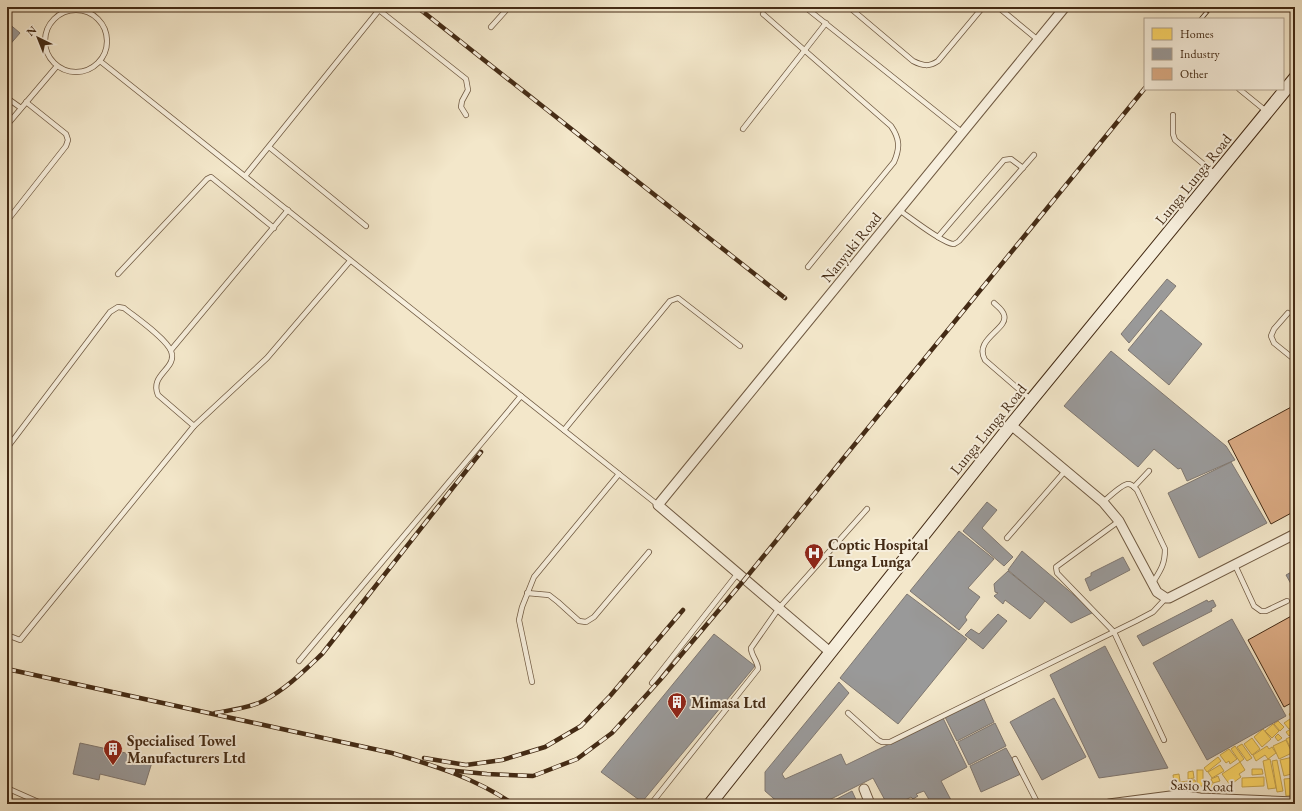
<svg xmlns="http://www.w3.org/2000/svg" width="1302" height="811" viewBox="0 0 1302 811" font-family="'EB Garamond',serif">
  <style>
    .homes { fill: #ffd966; stroke: #c7a54e }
    .industry { fill: #999; stroke: #807871 }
    .building { fill: #dbab84; stroke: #442b15 }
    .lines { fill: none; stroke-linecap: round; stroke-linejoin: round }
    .lane-casing { stroke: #705a42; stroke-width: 6 }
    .street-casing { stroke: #705a42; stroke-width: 11 }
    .secondary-casing { stroke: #442b15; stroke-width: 14 }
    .lane { stroke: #f7efdd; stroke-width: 4.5 }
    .street { stroke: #f7efdd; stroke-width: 9 }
    .secondary { stroke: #f7efdd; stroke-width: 12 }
    .rail-casing { stroke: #442b15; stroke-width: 4.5 }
    .rail { stroke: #f7efdd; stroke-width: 3; stroke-dasharray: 9; stroke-linecap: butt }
    .labels { text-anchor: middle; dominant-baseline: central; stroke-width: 4; stroke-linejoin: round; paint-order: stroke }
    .street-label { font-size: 15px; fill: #442b15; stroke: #f7efdd }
    .poi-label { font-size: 15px; font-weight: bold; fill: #442b15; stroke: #f7efdd; text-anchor: start }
  </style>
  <rect width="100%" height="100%" fill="#f3e7ca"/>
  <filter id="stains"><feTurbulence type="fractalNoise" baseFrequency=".005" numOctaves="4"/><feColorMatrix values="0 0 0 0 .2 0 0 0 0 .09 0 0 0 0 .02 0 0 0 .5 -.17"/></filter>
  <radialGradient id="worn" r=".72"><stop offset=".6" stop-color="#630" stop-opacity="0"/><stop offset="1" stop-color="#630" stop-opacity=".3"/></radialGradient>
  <g class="homes">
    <path d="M 1294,711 L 1295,713 L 1295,723 L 1289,714 Z"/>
    <path d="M 1290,719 L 1294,725 L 1289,729 L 1284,723 Z"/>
    <path d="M 1278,721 L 1284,727 L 1280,731 L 1274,724 Z"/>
    <path d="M 1273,724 L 1279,731 L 1272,738 L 1265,731 Z"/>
    <path d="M 1295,726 L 1295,731 L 1289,736 L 1286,732 Z"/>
    <path d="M 1263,729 L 1271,739 L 1262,747 L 1254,737 Z"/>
    <path d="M 1278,734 L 1282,738 L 1278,741 L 1275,737 Z"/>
    <path d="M 1290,737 L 1295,747 L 1295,752 L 1293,753 L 1286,739 Z"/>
    <path d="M 1252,738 L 1260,749 L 1252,755 L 1244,744 Z"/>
    <path d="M 1286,740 L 1292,753 L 1279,759 L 1273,746 Z"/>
    <path d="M 1242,744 L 1252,758 L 1247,761 L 1237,747 Z"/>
    <path d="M 1235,746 L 1244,759 L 1240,762 L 1231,749 Z"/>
    <path d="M 1267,746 L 1269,749 L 1272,747 L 1276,753 L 1268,759 L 1265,755 L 1256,761 L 1253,755 Z"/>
    <path d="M 1229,749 L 1237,759 L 1230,764 L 1229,761 L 1226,763 L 1220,755 Z"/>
    <path d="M 1218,757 L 1221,761 L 1207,772 L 1204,768 Z"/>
    <path d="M 1293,757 L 1295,764 L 1295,773 L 1284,776 L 1280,760 Z"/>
    <path d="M 1270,759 L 1276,788 L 1268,789 L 1263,761 Z"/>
    <path d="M 1277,760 L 1283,791 L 1277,792 L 1272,761 Z"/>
    <path d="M 1240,762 L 1245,770 L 1239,774 L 1241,777 L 1230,785 L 1222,774 Z"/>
    <path d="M 1220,765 L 1224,771 L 1212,778 L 1208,772 Z"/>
    <path d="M 1252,769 L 1262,769 L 1263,774 L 1252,775 Z"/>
    <rect x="1197" y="770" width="6" height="16"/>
    <path d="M 1193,771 L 1194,778 L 1188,779 L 1188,772 Z"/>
    <path d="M 1179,774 L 1181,788 L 1175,789 L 1173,775 Z"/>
    <path d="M 1218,776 L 1220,781 L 1213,783 L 1211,779 Z"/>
    <path d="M 1264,777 L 1264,786 L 1242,787 L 1242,778 Z"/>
    <path d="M 1295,778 L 1295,795 L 1286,796 L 1284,779 Z"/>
    <path d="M 1189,780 L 1195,780 L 1196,787 L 1190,788 Z"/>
    <path d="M 1188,781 L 1189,786 L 1182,787 L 1181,782 Z"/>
    <path d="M 1204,782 L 1209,782 L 1209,784 L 1215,784 L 1215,789 L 1204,789 Z"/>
    <path d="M 1225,784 L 1226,788 L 1217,789 L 1217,785 Z"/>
  </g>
  <g class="industry">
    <path d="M 7,22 L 20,33 L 7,48 Z"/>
    <path d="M 1167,279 L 1176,286 L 1129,343 L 1121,334 Z"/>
    <path d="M 1161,310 L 1202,344 L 1169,385 L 1128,350 Z"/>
    <path d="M 1111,351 L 1226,446 L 1235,460 L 1187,481 L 1181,468 L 1178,469 L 1154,449 L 1138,467 L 1064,406 Z"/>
    <path d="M 1231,462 L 1267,523 L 1199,558 L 1168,493 Z"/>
    <path d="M 987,502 L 997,510 L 982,528 L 1013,557 L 1004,566 L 963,531 Z"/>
    <path d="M 959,531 L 994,559 L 968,588 L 980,597 L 965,617 L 967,620 L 959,630 L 910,591 Z"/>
    <path d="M 1022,551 L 1094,612 L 1071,623 L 1008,570 Z"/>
    <path d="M 1123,557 L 1130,570 L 1090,591 L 1085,579 L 1091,576 L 1091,573 Z"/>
    <path d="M 1295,570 L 1295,591 L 1286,575 Z"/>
    <path d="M 1008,571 L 1045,601 L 1030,619 L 1005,600 L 1003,604 L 994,596 L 998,593 L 995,592 L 994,584 Z"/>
    <path d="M 907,594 L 967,639 L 898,724 L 840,678 Z"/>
    <path d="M 1207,600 L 1208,602 L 1213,600 L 1216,606 L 1211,609 L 1212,611 L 1143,646 L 1137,636 Z"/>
    <path d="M 998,614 L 1007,621 L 983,649 L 965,635 L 971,629 L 979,634 Z"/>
    <path d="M 1232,619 L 1286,716 L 1207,760 L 1153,663 Z"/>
    <path d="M 714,634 L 755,666 L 642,802 L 601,772 Z"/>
    <path d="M 1105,646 L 1168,768 L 1099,778 L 1050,675 Z"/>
    <path d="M 839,682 L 849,693 L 782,774 L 785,779 L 841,754 L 846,765 L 943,718 L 967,767 L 941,781 L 951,800 L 931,803 L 924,791 L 916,794 L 918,796 L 913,799 L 911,797 L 898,804 L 887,804 L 873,778 L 821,804 L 780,804 L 765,791 L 765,772 Z"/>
    <path d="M 983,697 L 994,722 L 957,741 L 945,717 Z"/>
    <path d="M 1054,698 L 1086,757 L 1042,780 L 1010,722 Z"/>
    <path d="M 995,723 L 1006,746 L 969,765 L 958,742 Z"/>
    <path d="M 80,743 L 153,759 L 145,785 L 100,774 L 99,780 L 73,774 Z"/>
    <path d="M 1006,748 L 1021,774 L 981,792 L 970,766 Z"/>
    <path d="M 852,791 L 858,804 L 827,804 Z"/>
  </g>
  <g class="building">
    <path d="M 1295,405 L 1295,511 L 1271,524 L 1228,441 Z"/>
    <path d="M 1295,614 L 1295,701 L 1284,707 L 1248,640 Z"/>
  </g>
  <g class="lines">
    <defs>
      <g id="lane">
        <path d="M 805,7 L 963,133"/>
        <path d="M 849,7 L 913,61 C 923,66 929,67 938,61 L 983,7"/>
        <path d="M 998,7 L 1038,40"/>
        <circle cx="76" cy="41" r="31"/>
        <path d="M 763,14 L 891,126 C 900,139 900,148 894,162 L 808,267"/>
        <path d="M 491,27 L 509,7"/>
        <path d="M 100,61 L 658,505"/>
        <path d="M 1239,89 L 1266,111"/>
        <path d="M 7,98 L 21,108"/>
        <path d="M 1173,115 L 1173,134 L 1175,140 L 1215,174"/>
        <path d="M 7,125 L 57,66"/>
        <path d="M 743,129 L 826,23"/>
        <path d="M 269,147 L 366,226"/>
        <path d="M 245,176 L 379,10 L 466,79 L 468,90 L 462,101 L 461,107 L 466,115"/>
        <path d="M 899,210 C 908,216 945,245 954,244 C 956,243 958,242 959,241 L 1034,155"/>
        <path d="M 7,221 L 66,146 L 68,140 L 66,134 L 26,102"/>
        <path d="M 938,237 L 1004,160 L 1011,159 L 1023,168"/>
        <path d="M 118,274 L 207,179 L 211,177 L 274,228"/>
        <path d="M 994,303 C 997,306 1003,310 1004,315 C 1009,329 973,339 985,360 L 1030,399"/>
        <path d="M 1288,313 L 1274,329 L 1271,336 L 1274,343 L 1295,360"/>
        <path d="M 171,350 L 288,210"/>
        <path d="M 564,430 L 670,301 L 678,298 L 740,346"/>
        <path d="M 7,448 L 110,312 L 118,307 L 124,308 C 135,317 166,338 171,351 C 178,369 149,374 158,395 L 194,426"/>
        <path d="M 1134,487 L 1149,471"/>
        <path d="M 1103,502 C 1108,498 1122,484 1128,484 C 1132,484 1134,487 1137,490 L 1165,549 C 1165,565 1160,571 1152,584"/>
        <path d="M 1119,521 L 1056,567 L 1057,573 L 1114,632 L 1164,740"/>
        <path d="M 1007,538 L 1066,470"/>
        <path d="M 1235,565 L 1254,606 L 1261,611 L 1266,611 L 1287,601"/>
        <path d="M 527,593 L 549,595 L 558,602 L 579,621 L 586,622 L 594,617 L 649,552"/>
        <path d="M 7,635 L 20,640 L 194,426 L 267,358 L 350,261"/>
        <path d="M 299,661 L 521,396"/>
        <path d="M 532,682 L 519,620 L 522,607 L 534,577 L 619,474"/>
        <path d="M 652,683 L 738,573"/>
        <path d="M 848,713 L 878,740 L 882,742 L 890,742 L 1136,621 L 1153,612 L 1166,598"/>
        <path d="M 1015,759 L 1038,804"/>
        <path d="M 7,785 L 10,796 L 9,804"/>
        <path d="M 9,789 L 43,804"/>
        <path d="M 651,804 L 758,669 C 758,661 751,656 751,648 L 779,608 L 867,509"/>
      </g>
      <g id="street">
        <path d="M 1011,425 L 1103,502 L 1119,521 L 1157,592 L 1166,598 L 1169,598 L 1295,534"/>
        <path d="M 830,652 L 658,505 L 1065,7"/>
        <path d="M 864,789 L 870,804"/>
        <path d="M 1109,804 L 1178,795 L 1200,798 L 1295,802"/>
      </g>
      <path id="secondary" d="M 710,804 L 1011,425 L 1295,78"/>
    </defs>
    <use href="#lane" class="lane-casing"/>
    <use href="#street" class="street-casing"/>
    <use href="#secondary" class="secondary-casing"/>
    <use href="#lane" class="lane"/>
    <use href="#street" class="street"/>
    <use href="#secondary" class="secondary"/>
    <defs>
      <g id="rail">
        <path d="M 417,7 L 785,298"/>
        <path d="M 1201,19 L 1211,7"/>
        <path d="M 7,669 L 392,753 C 435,766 475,778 513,804"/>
        <path d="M 215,713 C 231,710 249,708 263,701 C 286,689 304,671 322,654 L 481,452"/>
        <path d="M 424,758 L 466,765 L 502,760 L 545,747 L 581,726 L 610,696 L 683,610"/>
        <path d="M 446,770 L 487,774 L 533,776 L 577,759 L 612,733 L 660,680 L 745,579 L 1145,88"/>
      </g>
    </defs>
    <use href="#rail" class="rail-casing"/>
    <use href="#rail" class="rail"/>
  </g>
  <defs>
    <symbol id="hospital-pin" viewBox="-11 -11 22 30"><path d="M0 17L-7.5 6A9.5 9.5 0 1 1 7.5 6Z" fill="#8f2418" stroke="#f7efdd"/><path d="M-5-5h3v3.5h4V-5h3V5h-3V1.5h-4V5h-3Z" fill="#fff"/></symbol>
    <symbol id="building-pin" viewBox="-11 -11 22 30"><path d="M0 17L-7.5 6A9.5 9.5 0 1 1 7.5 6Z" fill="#8f2418" stroke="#f7efdd"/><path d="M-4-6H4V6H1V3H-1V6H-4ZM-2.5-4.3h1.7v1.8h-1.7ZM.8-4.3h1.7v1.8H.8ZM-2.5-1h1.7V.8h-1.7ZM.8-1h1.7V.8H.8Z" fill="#fff"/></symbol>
  </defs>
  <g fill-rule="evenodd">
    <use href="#hospital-pin" x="803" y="542" width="22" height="30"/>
    <use href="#building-pin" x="666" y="691" width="22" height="30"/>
    <use href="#building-pin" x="102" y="738" width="22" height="30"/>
  </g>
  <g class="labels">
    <g class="street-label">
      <text transform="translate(1193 179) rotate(-51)">Lunga Lunga Road</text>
      <text transform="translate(851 247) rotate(-51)">Nanyuki Road</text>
      <text transform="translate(988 429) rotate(-51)">Lunga Lunga Road</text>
      <text transform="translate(1202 785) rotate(2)">Sasio Road</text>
    </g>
    <g class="poi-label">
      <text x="828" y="544">Coptic Hospital<tspan x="828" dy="17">Lunga Lunga</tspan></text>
      <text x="691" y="702">Mimasa Ltd</text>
      <text x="127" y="740">Specialised Towel<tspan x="127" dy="17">Manufacturers Ltd</tspan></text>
    </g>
  </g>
  <rect width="1302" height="811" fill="none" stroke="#f3e7ca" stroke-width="24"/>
  <rect x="8" y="8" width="1286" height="795" fill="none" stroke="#442b15" stroke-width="2"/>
  <rect x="12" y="12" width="1278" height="787" fill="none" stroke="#442b15"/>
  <rect x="1144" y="18" width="140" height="72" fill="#f7efdd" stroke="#afa18d"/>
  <rect x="1152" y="28" width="20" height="12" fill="#ffd966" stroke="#afa18d"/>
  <text x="1180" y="38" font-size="12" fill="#442b15">Homes</text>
  <rect x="1152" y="48" width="20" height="12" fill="#999999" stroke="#afa18d"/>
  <text x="1180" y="58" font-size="12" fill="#442b15">Industry</text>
  <rect x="1152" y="68" width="20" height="12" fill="#dbab84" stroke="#afa18d"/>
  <text x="1180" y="78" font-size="12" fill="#442b15">Other</text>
  <g transform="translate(38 38) rotate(317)" stroke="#f7efdd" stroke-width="3" paint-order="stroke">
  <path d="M0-3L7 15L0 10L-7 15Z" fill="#442b15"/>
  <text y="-6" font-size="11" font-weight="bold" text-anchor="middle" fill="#442b15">N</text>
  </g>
  <rect width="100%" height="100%" filter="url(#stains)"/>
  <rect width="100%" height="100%" fill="url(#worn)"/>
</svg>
